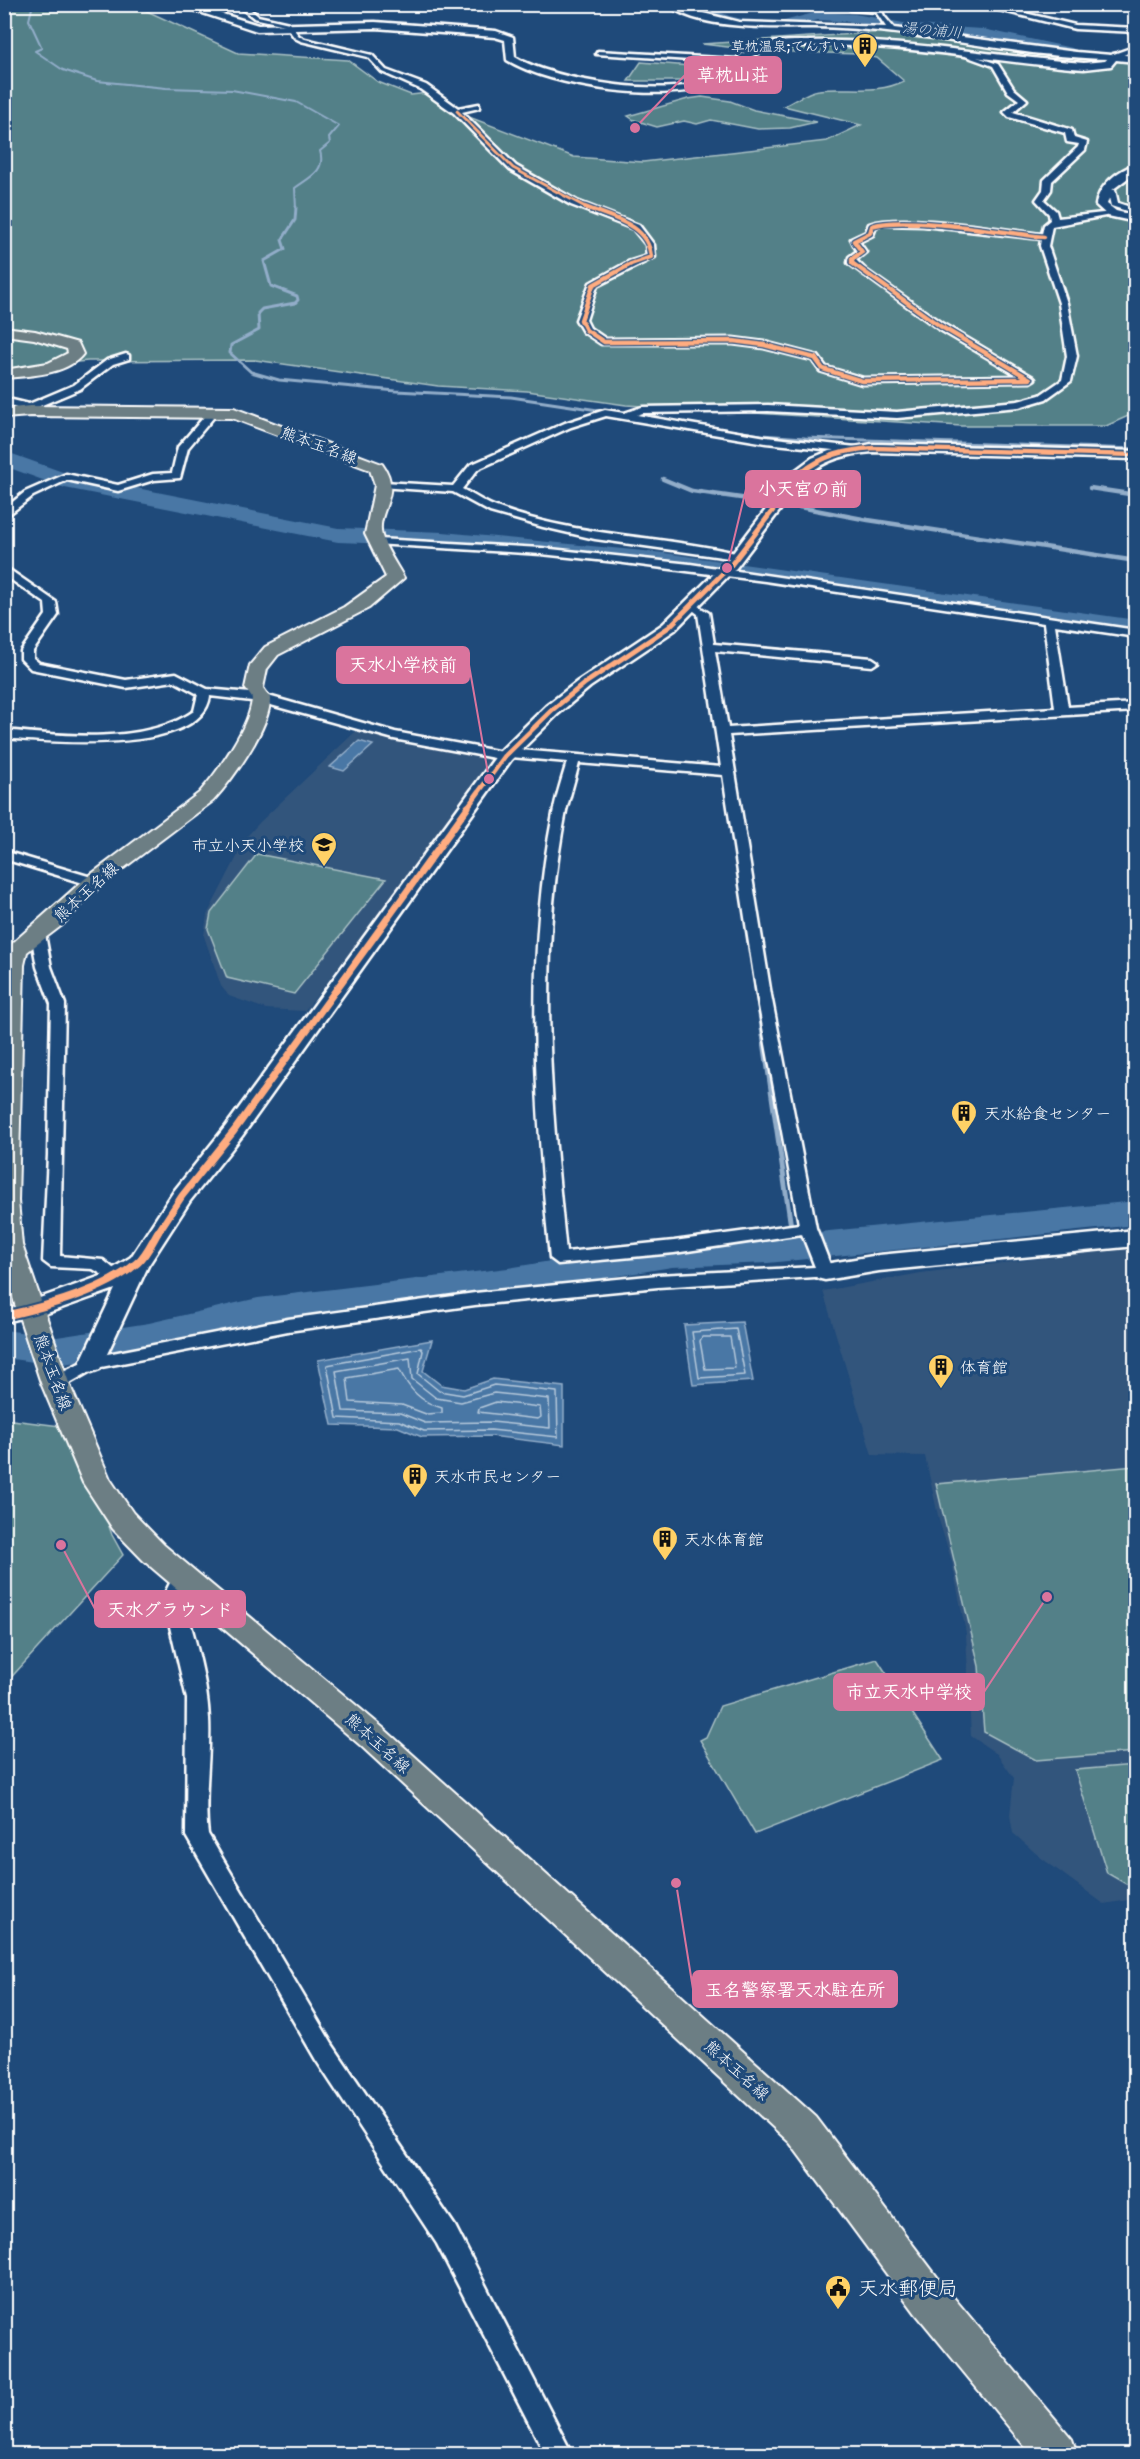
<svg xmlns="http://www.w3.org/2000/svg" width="1140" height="2459" viewBox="0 0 1140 2459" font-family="'Shantell Sans','Klee One',sans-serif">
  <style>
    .built { fill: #33557c }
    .green { fill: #538088; stroke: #a9c0c4; stroke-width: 1.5 }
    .water { fill: #4977a5; stroke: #92adc9; stroke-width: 1.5 }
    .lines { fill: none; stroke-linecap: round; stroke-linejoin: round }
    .shore { stroke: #b6c9db; stroke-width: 1.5 }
    .stream-far4 { stroke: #92adc9; stroke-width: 2 }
    .stream-far3 { stroke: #92adc9; stroke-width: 3 }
    .stream-far2 { stroke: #92adc9; stroke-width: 4.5 }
    .stream-far1 { stroke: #92adc9; stroke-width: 5 }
    .stream { stroke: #92adc9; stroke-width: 7 }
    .river { fill: #4977a5; fill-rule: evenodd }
    .street-casing { stroke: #fff; stroke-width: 5 }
    .secondary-casing { stroke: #fff; stroke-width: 5 }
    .primary-casing { stroke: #fff; stroke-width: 4 }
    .street { fill: #1f4a7a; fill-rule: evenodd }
    .secondary { fill: #1f4a7a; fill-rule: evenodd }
    .primary { fill: #6c7e84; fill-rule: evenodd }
    .cycleway-far4-casing { stroke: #1f4a7a; stroke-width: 4.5 }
    .cycleway-far3-casing { stroke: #1f4a7a; stroke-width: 7 }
    .cycleway-far2-casing { stroke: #1f4a7a; stroke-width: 8 }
    .cycleway-far1-casing { stroke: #1f4a7a; stroke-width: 10 }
    .cycleway-casing { stroke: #1f4a7a; stroke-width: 12 }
    .cycleway-far4 { stroke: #ffac80; stroke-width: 3 }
    .cycleway-far3 { stroke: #ffac80; stroke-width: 4.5 }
    .cycleway-far2 { stroke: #ffac80; stroke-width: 5 }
    .cycleway-far1 { stroke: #ffac80; stroke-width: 7 }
    .cycleway { stroke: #ffac80; stroke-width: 8 }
    .labels { text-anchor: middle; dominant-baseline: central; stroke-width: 6; stroke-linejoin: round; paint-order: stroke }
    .far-poi-label { font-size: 14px; fill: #fff; stroke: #1f4a7a; text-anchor: end }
    .far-water-label { font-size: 15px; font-style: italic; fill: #d2dde8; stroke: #1f4a7a }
    .street-label { font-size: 16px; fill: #fff; stroke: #1f4a7a }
    .poi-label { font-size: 16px; fill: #fff; stroke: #1f4a7a; text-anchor: start }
    .near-poi-label { font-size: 20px; fill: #fff; stroke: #1f4a7a; text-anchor: start }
    .leader { fill: none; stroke: #da749d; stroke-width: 2 }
    .callout-dot { fill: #da749d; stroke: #1f4a7a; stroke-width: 2 }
    .callout { fill: #da749d; stroke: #da749d; stroke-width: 2 }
    .callout-label { font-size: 18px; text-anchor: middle; font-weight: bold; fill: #fff }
  </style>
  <rect width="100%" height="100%" fill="#1f4a7a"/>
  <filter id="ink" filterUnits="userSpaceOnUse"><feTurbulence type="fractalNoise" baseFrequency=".0167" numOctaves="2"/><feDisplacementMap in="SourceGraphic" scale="12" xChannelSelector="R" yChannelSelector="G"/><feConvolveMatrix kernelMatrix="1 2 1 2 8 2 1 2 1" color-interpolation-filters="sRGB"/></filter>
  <g filter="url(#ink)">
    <g class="built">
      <path d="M 367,730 L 500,757 L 305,1011 L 266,1009 L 229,996 L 221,986 L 204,936 L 207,915 L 238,855 L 240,844 L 260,822 L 355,732 Z"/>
      <path d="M 1135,1247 L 1135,1899 L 1104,1904 L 1040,1857 L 1013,1833 L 1010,1815 L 1014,1778 L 997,1754 L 971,1736 L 966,1633 L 952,1562 L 939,1520 L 925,1456 L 872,1455 L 823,1291 L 921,1273 Z"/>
    </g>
    <g class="green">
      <path d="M 5,5 L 134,5 L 238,53 L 348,60 L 378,82 L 411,95 L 428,93 L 448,109 L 574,157 L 643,162 L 827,141 L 861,125 L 784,106 C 795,101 808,91 819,90 C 849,86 876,95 904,81 L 877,58 L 858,54 L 762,51 L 702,44 L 902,31 L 1135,60 L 1135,413 L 1106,426 L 961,426 L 626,405 L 527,391 L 438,386 L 255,360 L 88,361 L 5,369 Z"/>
      <path d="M 641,62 L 703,67 L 680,81 L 628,81 Z"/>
      <path d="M 702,97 L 730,101 L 754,110 L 816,122 L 790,128 L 758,129 L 711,120 L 697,124 L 684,121 L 657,127 L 634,120 L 628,116 L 688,99 Z"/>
      <path d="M 257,854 L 386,879 L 294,994 L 227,978 L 208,929 L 211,913 Z"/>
      <path d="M 4,1419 L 60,1426 L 97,1492 L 112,1535 L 123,1555 L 5,1684 Z"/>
      <path d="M 1135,1466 L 1135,1752 L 1036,1760 L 984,1732 L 979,1666 L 936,1484 Z"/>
      <path d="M 877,1659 L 943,1760 L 755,1834 L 700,1740 L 706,1737 L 720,1706 Z"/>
      <path d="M 1135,1765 L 1135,1883 L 1126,1884 L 1107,1873 L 1075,1770 Z"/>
    </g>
    <g class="water">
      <path d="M 359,741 L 373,745 L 344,771 L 330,767 Z"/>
      <path d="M 742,1322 L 753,1381 L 693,1385 L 684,1325 Z"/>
      <path d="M 432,1340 L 423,1371 L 441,1385 L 464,1389 L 493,1379 L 564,1387 L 564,1445 L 491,1436 L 422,1437 L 398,1427 L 332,1425 L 318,1360 Z"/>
    </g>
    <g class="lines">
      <g class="shore">
        <path d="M 736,1329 L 745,1375 L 699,1378 L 692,1332 Z"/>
        <path d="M 702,1337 L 730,1337 L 735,1368 L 705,1369 L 700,1341 Z"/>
        <path d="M 421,1348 L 423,1351 L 418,1374 L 439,1391 L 463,1395 L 494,1385 L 557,1392 L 558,1437 L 491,1430 L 424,1431 L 399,1421 L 337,1418 L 327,1365 Z"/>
        <path d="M 410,1358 L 412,1379 L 436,1398 L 461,1402 L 494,1393 L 549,1399 L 550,1428 L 492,1422 L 425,1423 L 400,1413 L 343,1411 L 336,1371 Z"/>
        <path d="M 399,1369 C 409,1389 420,1402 442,1408 L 442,1413 L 426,1414 L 402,1405 L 350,1402 L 347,1378 Z"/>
        <path d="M 496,1402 L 540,1407 L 541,1417 L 538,1419 L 478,1412 L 479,1408 Z"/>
      </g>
      <path class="stream-far4" d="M 33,4 L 29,20 L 42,48 L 35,51 L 63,70 L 97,81 L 166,88 L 232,90 L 296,102 L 339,126 L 329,138 L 330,143 L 320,151 C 326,171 310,177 295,188 L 296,209"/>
      <g class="stream-far3">
        <path d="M 296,207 L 295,220 L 282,240 L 285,249 L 264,261 L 271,286 L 297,296 L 298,300 L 295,303 L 262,309 L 258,313 L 259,330 L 231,345 L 230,353 L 251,372 L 279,380 L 396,391 L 511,397 L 618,413"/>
        <path d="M 658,419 L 761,435 L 805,438 L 1136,449"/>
      </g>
      <g class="stream-far2">
        <path d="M 663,479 L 692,491 L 769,502"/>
        <path d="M 1090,488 L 1136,495"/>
        <path d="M 789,505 L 868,520 L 1136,561"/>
      </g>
      <path class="stream-far1" d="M 753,966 L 792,1234"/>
      <path class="stream" d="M 792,1232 L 794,1247"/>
      <g class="river">
        <path d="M 681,4 L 702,4 L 729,16 L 755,22 L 784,21 L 817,12 L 855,14 L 914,25 L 983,29 L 1072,48 L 1080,53 L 1072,58 L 983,39 L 914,35 L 855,22 L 818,20 L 785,29 L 755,30 L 719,22 Z"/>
        <path d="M 1136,49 L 1136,59 L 1124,61 L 1116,56 L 1119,53 Z"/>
        <path d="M 4,451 L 71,475 L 338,528 L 443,532 L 665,553 L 1136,620 L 1136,636 L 665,567 L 443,546 L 338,542 L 65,488 L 4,466 Z"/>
        <path d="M 1136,1201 L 1136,1225 L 768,1263 L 672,1267 L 508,1294 L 258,1326 L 149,1351 L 57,1365 L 4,1358 L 4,1330 L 57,1337 L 149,1323 L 258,1298 L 508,1268 L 672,1241 L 768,1237 Z"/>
      </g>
      <defs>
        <g id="street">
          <path d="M 236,4 L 244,4 L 258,16 L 289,23 L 299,36 L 305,39 L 372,55 L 386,70 L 426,85 L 458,108 L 479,104 L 479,108 L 462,112 L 516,166 L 577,201 L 639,225 L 654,245 L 655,257 L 597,286 L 586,320 L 590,328 L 606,339 L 733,338 L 764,342 L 818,356 L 826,367 L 863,378 L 1019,376 L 937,328 L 848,263 L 849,257 L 857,251 L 851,239 L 866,232 L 869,224 C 902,212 1003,230 1042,234 L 1044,225 L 1050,220 L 1049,214 L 1036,200 L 1043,190 L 1044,180 L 1078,147 L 1079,144 L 1067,142 L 1065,133 L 1009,117 L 1004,112 L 1019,100 L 1008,92 L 993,66 L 957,53 L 962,52 L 998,64 L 1014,89 L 1027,100 L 1013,112 L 1072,130 L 1074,138 L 1087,142 L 1085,150 L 1052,181 L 1051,190 L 1044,200 L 1056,211 L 1058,218 L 1112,212 L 1116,214 L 1052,226 L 1048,246 L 1067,303 L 1077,356 L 1071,381 L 1046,399 L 1019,407 L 897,418 L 768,411 L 643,413 L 637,415 L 766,437 L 856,447 L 857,449 L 852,452 L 766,443 L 606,416 L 571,427 L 478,469 L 462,489 C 474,495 486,504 499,508 C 577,537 660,535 740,554 L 740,558 L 736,559 L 595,539 L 543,527 L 490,512 L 453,492 L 379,487 L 378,485 L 383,482 L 453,486 L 470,465 L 565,423 L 605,410 L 624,413 L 642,407 L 768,405 L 897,412 L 1018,401 L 1040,395 L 1062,380 L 1067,356 L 1059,303 L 1040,246 L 1041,239 L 923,226 L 881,225 L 876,227 L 873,235 L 859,242 L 866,252 L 856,260 L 866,270 L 943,324 L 1033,377 L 1035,379 L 1030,382 L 862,384 L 820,371 L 812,360 L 764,348 L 733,344 L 601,344 L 583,332 L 576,320 L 590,283 L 628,262 L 647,256 L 646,245 L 633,229 L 571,205 L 510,170 L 454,113 L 420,89 L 382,72 L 368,57 L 301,41 L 295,38 L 285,25 L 254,18 Z"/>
          <path d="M 667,4 L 739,22 L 886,27 L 876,12 L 851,10 L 843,4 L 881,9 L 884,16 L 894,28 L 1076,52 L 1111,55 L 1136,46 L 1136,50 C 1128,52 1118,59 1110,59 C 1011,57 914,28 814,27 C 775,27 698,31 667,4 Z"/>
          <path d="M 975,4 L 987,4 L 1075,25 L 1136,28 L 1136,32 L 1075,29 Z"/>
          <path d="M 598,51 L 737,59 L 740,61 L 737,63 L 596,54 Z"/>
          <path d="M 1103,188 L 1115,190 L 1118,203 L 1136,209 L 1136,214 L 1111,206 L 1108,193 L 1103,192 Z"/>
          <path d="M 126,354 L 129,355 L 129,359 L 113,364 L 80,389 L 35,408 L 33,413 L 4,404 L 4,398 L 29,404 L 74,385 L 107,360 Z"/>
          <path d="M 210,410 L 218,412 L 188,448 L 180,478 L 154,480 L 118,491 L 67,480 L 33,496 L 4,518 L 4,509 L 25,492 L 66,474 L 118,485 L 153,474 L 172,473 L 178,447 Z"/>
          <path d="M 378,539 L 541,548 L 690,564 L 1136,630 L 1136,637 L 1055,625 L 1068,707 L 1136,703 L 1136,711 L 729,735 L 771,995 L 816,1228 L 833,1272 L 831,1276 L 658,1287 L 475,1305 L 288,1331 L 96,1368 L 61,1388 L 49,1388 L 46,1383 L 49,1378 L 92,1357 L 288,1319 L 475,1293 L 658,1275 L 815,1267 L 802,1234 L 674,1253 L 558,1264 L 550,1258 C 536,1111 524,961 553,814 C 556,797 562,779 567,762 L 511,757 L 505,760 L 394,739 L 260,702 L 210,696 C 202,756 48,742 4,738 L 4,730 C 61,736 145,745 194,711 L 198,694 L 174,681 L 126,688 L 31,669 L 21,659 L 21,651 L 46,615 L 45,603 L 4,575 L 4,566 L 56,602 L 58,615 L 33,651 L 33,658 L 39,663 L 126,680 L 176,673 L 207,689 L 261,694 L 395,732 L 503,752 L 508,749 L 721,767 L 698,614 L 686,605 L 692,602 L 709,613 L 714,644 L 872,658 L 878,662 L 872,666 L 715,651 L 728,728 L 1055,708 L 1044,623 L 765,581 L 616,562 L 541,554 L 374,544 L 373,542 ZM 579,763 L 723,775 L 757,995 L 799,1224 L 674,1241 L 566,1252 C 551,1106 537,956 566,811 C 570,795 575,779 579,763 Z"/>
          <path d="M 4,851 L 98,879 L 100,882 L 93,886 L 4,859 Z"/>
          <path d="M 38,930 L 45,934 L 51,967 L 65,1004 L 60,1256 L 103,1260 L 124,1277 L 116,1283 L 93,1269 L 51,1267 L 43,1261 L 48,1155 L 51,1004 L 37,967 L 31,934 Z"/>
          <path d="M 31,1304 L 40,1310 L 37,1314 L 4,1322 L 4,1310 Z"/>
          <path d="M 183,1568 L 190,1571 L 193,1576 L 183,1597 C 194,1637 207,1677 209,1719 C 211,1758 203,1796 208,1834 L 332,2044 L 455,2226 L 572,2454 L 545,2454 L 437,2244 L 316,2060 L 186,1836 L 187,1699 L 163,1597 L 176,1571 Z"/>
        </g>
        <g id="secondary">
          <path d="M 175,4 L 190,4 L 258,25 L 375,22 L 496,31 L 513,37 L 515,57 C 555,81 665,98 710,80 C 723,75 731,63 741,55 C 759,41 786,41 807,41 C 901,38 991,56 1084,63 L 1105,61 L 1113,54 L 1136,56 L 1136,62 L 1116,60 L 1111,66 L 1084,69 C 990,62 898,42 803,46 C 782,47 759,48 743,63 C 734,71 727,81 715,85 C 663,103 553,88 507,60 L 505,40 L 495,37 L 375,28 L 257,31 Z"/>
          <path d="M 1136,164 L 1136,172 L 1112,190 L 1107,204 L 1116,211 L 1136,216 L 1136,222 L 1108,216 L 1096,205 C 1098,186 1118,170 1136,164 Z"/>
          <path d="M 873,444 L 1136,451 L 1136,459 L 873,452 C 847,454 826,459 806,476 L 736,568 L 675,630 L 590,687 L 558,714 L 511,760 L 242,1136 L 190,1201 L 148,1266 L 100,1369 L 92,1372 L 84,1369 L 80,1363 L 115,1289 L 39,1316 L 31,1318 L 23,1316 L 19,1310 L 23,1304 L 101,1276 L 131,1257 L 174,1191 L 226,1126 L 499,752 L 546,706 L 578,681 L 663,624 L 726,562 L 796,470 L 812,458 L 829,451 Z"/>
          <path d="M 1136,1230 L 1136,1246 L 879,1271 L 825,1280 L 817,1278 L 814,1272 L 817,1266 L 825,1264 L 879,1255 Z"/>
        </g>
        <g id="primary">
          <path d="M 4,327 L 35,331 L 78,343 L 83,354 C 67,375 29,376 4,378 L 4,370 L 48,363 L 68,353 L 67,349 L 34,339 L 4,335 Z"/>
          <path d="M 30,406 L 234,408 L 382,464 C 404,494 375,511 382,536 C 386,550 397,565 404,578 L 369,608 L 278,655 L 267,669 L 263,688 L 270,698 C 271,727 232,780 213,801 L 100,886 L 61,926 L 27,952 L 24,965 L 18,1201 L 22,1245 L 69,1383 L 110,1479 L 133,1513 L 164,1545 L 382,1727 L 816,2117 L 944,2286 L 1072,2439 L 1077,2454 L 1031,2454 L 916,2314 L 790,2143 L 360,1745 L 144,1561 L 113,1529 L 83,1483 L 41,1383 L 4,1271 L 6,949 L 86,878 L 199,793 C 217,773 251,725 252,698 L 245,688 L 250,665 L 265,647 L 344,607 L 386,577 L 365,534 L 375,485 L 370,470 L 232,418 L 30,416 L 4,418 L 4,409 Z"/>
        </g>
      </defs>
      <use href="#street" class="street-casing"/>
      <use href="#secondary" class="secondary-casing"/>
      <use href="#primary" class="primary-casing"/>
      <use href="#street" class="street"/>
      <use href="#secondary" class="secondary"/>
      <use href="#primary" class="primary"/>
      <defs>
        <path id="cycleway-far4" d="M 457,111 L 513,168 L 589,209"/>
        <g id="cycleway-far3">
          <path d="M 585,207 C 612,218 648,224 651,257 L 631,264 L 593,285 L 581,320 L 586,330 L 604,342 L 733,341 L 764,345 L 815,358 L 823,369 L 862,381 L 1030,379 L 940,326 L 852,263 L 852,259 L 862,252 L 854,241 L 870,233 L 872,226 C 902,215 1007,233 1044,237"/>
          <path d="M 801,473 C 823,455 846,450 873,448 L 1136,455"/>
        </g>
        <path id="cycleway-far2" d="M 467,808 L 505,756 L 552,710 L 584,684 L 669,627 L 731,565 L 803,471"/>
        <path id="cycleway-far1" d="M 157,1234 L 182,1196 L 234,1131 L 468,807"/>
        <path id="cycleway" d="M 4,1316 C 45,1307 105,1291 137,1263 C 146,1256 152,1242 158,1232"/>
      </defs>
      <use href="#cycleway-far4" class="cycleway-far4-casing"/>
      <use href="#cycleway-far3" class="cycleway-far3-casing"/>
      <use href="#cycleway-far2" class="cycleway-far2-casing"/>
      <use href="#cycleway-far1" class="cycleway-far1-casing"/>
      <use href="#cycleway" class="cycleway-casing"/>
      <use href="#cycleway-far4" class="cycleway-far4"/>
      <use href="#cycleway-far3" class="cycleway-far3"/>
      <use href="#cycleway-far2" class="cycleway-far2"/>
      <use href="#cycleway-far1" class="cycleway-far1"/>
      <use href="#cycleway" class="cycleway"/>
    </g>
  </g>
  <defs>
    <symbol id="building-pin" viewBox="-11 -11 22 30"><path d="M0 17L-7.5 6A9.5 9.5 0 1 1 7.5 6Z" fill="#ffd166" stroke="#1f4a7a"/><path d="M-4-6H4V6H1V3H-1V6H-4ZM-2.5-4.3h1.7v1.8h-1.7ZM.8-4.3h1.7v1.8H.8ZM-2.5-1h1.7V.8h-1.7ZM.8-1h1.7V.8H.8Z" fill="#111"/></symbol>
    <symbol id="school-pin" viewBox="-11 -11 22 30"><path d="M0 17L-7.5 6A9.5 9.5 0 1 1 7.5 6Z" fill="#ffd166" stroke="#1f4a7a"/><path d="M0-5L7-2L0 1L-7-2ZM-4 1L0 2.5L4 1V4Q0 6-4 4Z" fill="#111"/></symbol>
    <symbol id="civic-pin" viewBox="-11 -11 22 30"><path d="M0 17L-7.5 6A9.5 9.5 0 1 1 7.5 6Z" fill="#ffd166" stroke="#1f4a7a"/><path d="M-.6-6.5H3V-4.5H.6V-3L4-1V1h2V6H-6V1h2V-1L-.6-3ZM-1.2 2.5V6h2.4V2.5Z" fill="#111"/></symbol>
  </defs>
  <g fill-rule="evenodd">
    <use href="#building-pin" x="850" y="31" width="30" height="40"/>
    <use href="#school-pin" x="309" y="830" width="30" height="40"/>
    <use href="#building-pin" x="949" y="1098" width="30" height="40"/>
    <use href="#building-pin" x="926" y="1352" width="30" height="40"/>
    <use href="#building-pin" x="400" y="1461" width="30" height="40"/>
    <use href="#building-pin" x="650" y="1524" width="30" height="40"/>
    <use href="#civic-pin" x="823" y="2273" width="30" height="40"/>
  </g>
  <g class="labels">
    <g class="far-poi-label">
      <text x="846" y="46">草枕温泉;てんすい</text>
    </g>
    <g class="far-water-label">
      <text transform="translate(932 30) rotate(5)">湯の浦川</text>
    </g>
    <g class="street-label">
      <text transform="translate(319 445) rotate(20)">熊本玉名線</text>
      <text transform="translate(86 892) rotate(-42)">熊本玉名線</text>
      <text transform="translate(53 1372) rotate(70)">熊本玉名線</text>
      <text transform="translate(378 1743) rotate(42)">熊本玉名線</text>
      <text transform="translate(737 2070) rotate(42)">熊本玉名線</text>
    </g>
    <g class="poi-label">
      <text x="304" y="845" text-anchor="end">市立小天小学校</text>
      <text x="984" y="1113">天水給食センター</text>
      <text x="960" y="1367">体育館</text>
      <text x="434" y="1476">天水市民センター</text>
      <text x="684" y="1539">天水体育館</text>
    </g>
    <g class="near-poi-label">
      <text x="858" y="2288">天水郵便局</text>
    </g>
  </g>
  <path class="leader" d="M635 128L685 75M727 568L746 489M489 779L469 665M61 1545L95 1609M1047 1597L984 1692M676 1883L693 1989"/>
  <g class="callout-dot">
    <circle cx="635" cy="128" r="6"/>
    <circle cx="727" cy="568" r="6"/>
    <circle cx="489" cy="779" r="6"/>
    <circle cx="61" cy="1545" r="6"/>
    <circle cx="1047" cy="1597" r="6"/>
    <circle cx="676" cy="1883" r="6"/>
  </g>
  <g class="callout">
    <rect x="685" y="57" width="96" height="36" rx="6"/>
    <rect x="746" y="471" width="114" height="36" rx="6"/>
    <rect x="337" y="647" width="132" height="36" rx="6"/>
    <rect x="95" y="1591" width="150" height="36" rx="6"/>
    <rect x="834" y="1674" width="150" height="36" rx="6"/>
    <rect x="693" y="1971" width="204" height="36" rx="6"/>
  </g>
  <g class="callout-label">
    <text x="733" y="81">草枕山荘</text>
    <text x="803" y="495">小天宮の前</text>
    <text x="403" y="671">天水小学校前</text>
    <text x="170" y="1616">天水グラウンド</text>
    <text x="909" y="1698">市立天水中学校</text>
    <text x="795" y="1996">玉名警察署天水駐在所</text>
  </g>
  <rect width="1140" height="2459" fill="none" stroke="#1f4a7a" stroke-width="24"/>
  <rect x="12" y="12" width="1116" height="2435" fill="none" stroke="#fff" stroke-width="2" filter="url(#ink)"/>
</svg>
